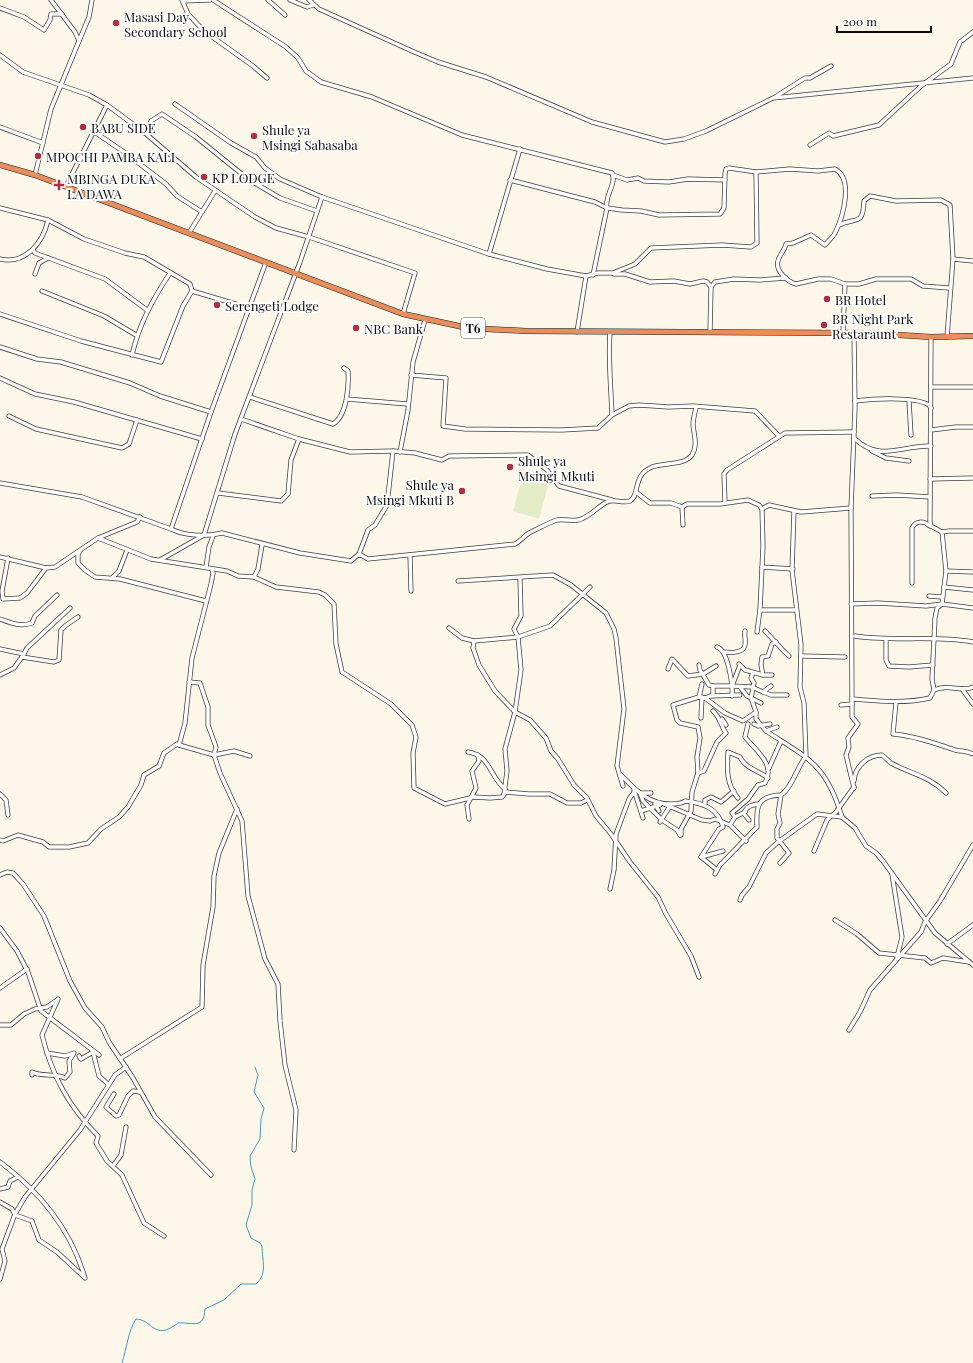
<svg xmlns="http://www.w3.org/2000/svg" width="973" height="1363" viewBox="0 0 973 1363" font-family="'Playfair Display',serif">
  <style>
    .pitch { fill: #e3ebc7 }
    .lines { fill: none; stroke-linecap: round; stroke-linejoin: round }
    .stream { stroke: #409abf; stroke-width: 1 }
    .minor-casing { stroke: #3d3d3d; stroke-width: 5 }
    .highway-casing { stroke: #1b1b1b; stroke-width: 6 }
    .minor { stroke: #fff; stroke-width: 3.5 }
    .highway { stroke: #e68e5d; stroke-width: 5 }
    .poi-dot { fill: #ac3043; stroke: #fff; stroke-width: 1.5 }
    .labels { text-anchor: middle; dominant-baseline: central; stroke-width: 4; stroke-linejoin: round; paint-order: stroke }
    .shield { fill: #fff; stroke: #545454; stroke-width: 1 }
    .shield-label { font-size: 12px; font-weight: bold; fill: #0a0a0a }
    .poi-label { font-size: 13px; fill: #0a0a0a; stroke: #fff; text-anchor: start }
  </style>
  <rect width="100%" height="100%" fill="#fdf7e9"/>
  <path class="pitch" d="M 524,471 L 550,478 L 539,519 L 513,511 Z"/>
  <g class="lines">
    <path class="stream" d="M 122,1363 C 127,1348 128,1331 136,1319 C 152,1319 154,1342 178,1323 C 192,1322 204,1330 205,1309 L 224,1300 L 241,1284 L 256,1284 C 268,1273 262,1261 262,1246 L 260,1243 L 251,1238 L 246,1225 L 252,1205 L 252,1190 L 255,1179 L 251,1167 L 250,1156 L 260,1139 L 261,1119 L 264,1108 L 254,1092 L 258,1075 L 255,1067"/>
    <defs>
      <g id="minor">
        <path d="M 182,0 L 188,14 L 204,31 L 253,66 L 267,78"/>
        <path d="M 213,0 L 286,47 L 298,58 L 306,71 L 321,82 L 372,97 L 462,135 L 612,173 C 617,184 604,196 607,208 L 622,210 L 641,211 L 659,215 L 720,214 L 724,208 L 725,174 L 726,169 L 729,168 L 756,172 L 790,169 L 818,171 L 835,169 C 854,179 843,217 835,233 C 833,237 828,241 825,245 L 811,235 L 793,243 L 786,244 C 785,250 779,255 778,261 C 775,271 788,282 796,284 L 818,279 L 831,279 L 845,284 L 859,284 L 876,279 L 911,279 L 923,286 L 949,288"/>
        <path d="M 268,0 L 285,15"/>
        <path d="M 290,0 L 307,7 L 313,5"/>
        <path d="M 309,0 L 319,9 L 412,51 L 438,62 L 486,77 L 592,122 L 665,142 L 684,139 L 706,131 L 773,98 L 973,78"/>
        <path d="M 183,1 L 210,0"/>
        <path d="M 0,8 L 24,17 L 44,30 L 50,20 L 51,14 L 62,14"/>
        <path d="M 79,41 L 89,17 L 92,0"/>
        <path d="M 0,55 L 23,72 L 89,95 L 107,105 L 145,133 L 196,177 L 255,217 L 276,228 L 309,237 L 415,273 L 403,314"/>
        <path d="M 775,97 L 805,78 L 810,78 L 831,66"/>
        <path d="M 175,104 L 231,143 L 256,157 L 265,168 L 280,179 L 322,197 L 489,254 L 547,269 L 586,276 L 598,273 L 613,273 L 635,264 L 651,248 L 722,245 L 751,247 L 757,243 L 756,172"/>
        <path d="M 0,127 L 43,143"/>
        <path d="M 93,131 L 124,152 L 166,184 L 177,196 L 202,212"/>
        <path d="M 145,133 L 151,121 L 162,114 L 196,137 L 248,179 L 280,198 L 317,211"/>
        <path d="M 810,145 L 829,133 L 833,136 L 879,125 L 921,86 L 951,64 L 960,42 L 973,32"/>
        <path d="M 35,175 L 51,109 L 79,41 L 75,32 L 51,0"/>
        <path d="M 613,175 L 627,180 L 638,178 L 644,181 L 669,182 L 688,179 L 725,180"/>
        <path d="M 510,180 L 595,202 L 607,208 L 593,275"/>
        <path d="M 66,186 L 107,105"/>
        <path d="M 0,208 L 48,220 L 84,239 L 125,253 L 144,257 L 190,284 L 192,291 L 249,308"/>
        <path d="M 839,225 C 857,217 863,226 864,201 L 870,196 L 896,201 L 941,200 L 950,205 L 953,259"/>
        <path d="M 189,233 L 215,191"/>
        <path d="M 33,250 L 35,253 L 105,279 L 147,310"/>
        <path d="M 489,254 L 520,149"/>
        <path d="M 0,259 C 25,265 43,243 48,220"/>
        <path d="M 35,274 L 39,263 L 48,258"/>
        <path d="M 614,274 L 625,274 L 650,282 L 674,281 L 690,284 L 703,281 L 707,282 L 711,287"/>
        <path d="M 42,291 L 104,316 L 136,335"/>
        <path d="M 0,314 L 81,341 L 161,362 L 183,306 L 192,291"/>
        <path d="M 577,332 L 586,276"/>
        <path d="M 710,332 L 711,287 L 715,282 L 734,279 L 760,280 L 786,278"/>
        <path d="M 843,333 L 845,284"/>
        <path d="M 931,337 L 930,521 L 931,526 L 942,532 L 946,571 L 942,604 L 937,608 L 935,618 L 932,679 L 934,690"/>
        <path d="M 947,337 L 953,259 L 973,261"/>
        <path d="M 0,347 L 37,359 L 61,362 L 130,383 L 160,396 L 211,412"/>
        <path d="M 132,355 C 139,324 153,299 170,273"/>
        <path d="M 411,375 L 446,378 L 443,426 L 465,429 L 562,430 L 598,428 L 612,415 C 611,387 608,360 610,332"/>
        <path d="M 0,378 L 35,394 L 74,402 L 202,439"/>
        <path d="M 932,387 L 973,387"/>
        <path d="M 250,397 L 333,424 C 347,416 349,386 348,371 L 344,368"/>
        <path d="M 347,399 L 407,404"/>
        <path d="M 855,401 C 872,399 914,396 929,405 L 931,408"/>
        <path d="M 909,401 L 911,435"/>
        <path d="M 612,415 L 629,406 L 639,405 L 669,407 L 693,406 L 755,411 L 779,436"/>
        <path d="M 9,416 L 36,429 L 122,448 L 129,444 L 137,420"/>
        <path d="M 241,419 L 299,439 L 350,452 L 393,451"/>
        <path d="M 931,430 L 956,427 L 973,427"/>
        <path d="M 854,438 C 880,463 901,445 931,446"/>
        <path d="M 872,451 L 886,458 L 909,461"/>
        <path d="M 400,452 L 408,410 L 413,362 L 425,320"/>
        <path d="M 930,479 L 973,478"/>
        <path d="M 0,483 L 82,497 L 171,529 L 211,412 L 266,262"/>
        <path d="M 636,492 L 650,503 L 671,503 L 682,507 L 683,525"/>
        <path d="M 218,493 L 281,501 L 288,494 L 291,460 L 299,439"/>
        <path d="M 872,496 L 897,495 L 930,497"/>
        <path d="M 725,503 L 724,474 L 727,470 L 785,433 L 854,432"/>
        <path d="M 682,507 L 687,504 L 720,504 L 748,500 L 759,505 L 762,509 L 763,546 L 760,610 L 757,632"/>
        <path d="M 762,509 L 769,505 L 801,512 L 851,508"/>
        <path d="M 171,529 C 185,536 207,537 222,533 L 300,553 L 351,561 L 359,554 L 368,559 L 515,544 C 521,541 524,536 529,533 C 537,529 548,523 557,520 C 564,519 571,521 578,520 C 589,518 597,507 607,502 C 614,498 622,504 630,501 C 640,496 632,475 652,467 C 664,462 684,466 692,455 C 698,445 694,435 693,425 C 693,419 695,413 696,407"/>
        <path d="M 942,532 L 949,531 L 973,531"/>
        <path d="M 98,538 L 151,559 L 227,571 L 238,576 L 254,577"/>
        <path d="M 262,545 L 258,569 L 254,577 L 276,587 L 319,592 L 325,595 L 334,604 L 336,644 L 342,672 L 391,704 L 412,725 L 416,737 L 413,753 L 414,788 L 445,804 L 474,797 L 490,798 L 502,797 L 506,792 L 529,794 L 550,794 L 567,803 L 581,803 L 587,800"/>
        <path d="M 80,551 L 78,555 L 78,563 L 85,570 L 95,577 L 120,579 L 206,601"/>
        <path d="M 359,554 L 368,530 L 375,525 L 387,505 L 393,451 L 415,453 L 442,460 L 449,456 L 528,455 L 547,470 L 559,486 L 612,500"/>
        <path d="M 410,555 L 411,591"/>
        <path d="M 0,557 L 46,568 L 55,567 L 98,538 L 137,522 L 140,517"/>
        <path d="M 8,558 L 2,591 L 3,599 L 20,598 L 27,593 L 46,568"/>
        <path d="M 160,560 L 204,535 L 235,434 L 300,262 L 322,197"/>
        <path d="M 206,567 L 209,547 L 213,536"/>
        <path d="M 762,567 L 793,569"/>
        <path d="M 946,571 L 973,572"/>
        <path d="M 112,578 L 119,571 L 127,550"/>
        <path d="M 458,581 L 553,575 L 571,585 L 606,613 L 614,629 L 616,638 L 624,709 L 617,766 L 623,786"/>
        <path d="M 912,583 L 912,528 C 916,520 924,521 930,526"/>
        <path d="M 944,587 L 973,590"/>
        <path d="M 929,596 L 942,597"/>
        <path d="M 851,604 L 878,603 L 926,606 L 942,604 L 973,608"/>
        <path d="M 760,610 L 796,610"/>
        <path d="M 0,619 C 11,623 20,627 32,623 L 35,616 L 57,595"/>
        <path d="M 449,628 L 462,638 L 474,641 L 518,637 L 550,626 L 590,587"/>
        <path d="M 765,631 C 773,639 780,648 789,656"/>
        <path d="M 855,636 C 894,642 934,635 973,642"/>
        <path d="M 886,639 L 886,660 L 889,666 L 909,667 L 933,665"/>
        <path d="M 474,641 L 473,648 L 479,665 L 495,691 L 515,712 L 530,720 L 546,738 L 551,751 L 558,759 L 574,785 L 587,798 L 596,816 L 611,834 L 630,862 L 658,897 L 666,914 L 691,956 L 699,977"/>
        <path d="M 717,647 C 728,650 733,685 732,696"/>
        <path d="M 0,649 L 24,654"/>
        <path d="M 724,652 C 731,653 744,653 745,645 C 746,640 744,635 745,631"/>
        <path d="M 801,656 L 845,657"/>
        <path d="M 22,657 L 54,662 L 59,660 L 61,630 L 65,626 L 78,617"/>
        <path d="M 739,664 L 745,670 L 763,675"/>
        <path d="M 699,665 L 700,670 L 709,685 L 713,686"/>
        <path d="M 740,665 L 732,686 L 752,687 L 763,692 L 771,686"/>
        <path d="M 668,669 L 672,659 L 688,676 L 703,674 L 716,666"/>
        <path d="M 0,675 L 14,668 L 22,657 L 27,648 L 70,608"/>
        <path d="M 772,675 L 763,675 L 761,665 L 762,657 L 768,656 L 772,644 L 776,642"/>
        <path d="M 189,682 L 200,683 L 208,707 L 208,725 L 216,747 L 214,755 L 220,773 L 242,821 L 248,896 L 265,959 L 278,984 L 280,1021 L 285,1065 L 296,1110 L 294,1150"/>
        <path d="M 740,687 L 747,696 L 761,703"/>
        <path d="M 962,689 L 973,704"/>
        <path d="M 763,692 L 771,695 L 787,695"/>
        <path d="M 713,695 L 713,686 L 732,686"/>
        <path d="M 699,697 L 702,684"/>
        <path d="M 705,698 L 725,713 L 743,721 L 756,712 L 751,698 L 754,683 L 751,678 L 753,673"/>
        <path d="M 852,699 C 878,701 904,704 930,698 L 934,690 C 949,683 961,693 973,687"/>
        <path d="M 896,702 L 893,734 C 915,736 934,743 955,750 C 963,752 964,750 973,754"/>
        <path d="M 841,705 L 852,704"/>
        <path d="M 756,712 L 756,719 L 766,731 L 777,727"/>
        <path d="M 701,718 L 702,697"/>
        <path d="M 722,719 L 726,725"/>
        <path d="M 754,724 L 758,726 L 770,724"/>
        <path d="M 766,731 C 809,759 826,764 842,817"/>
        <path d="M 179,745 L 214,755 L 234,751 L 250,756"/>
        <path d="M 468,752 C 490,755 490,777 505,789"/>
        <path d="M 769,768 L 781,741"/>
        <path d="M 698,773 L 704,771 L 717,742 L 726,733 C 720,725 721,718 713,711"/>
        <path d="M 621,775 C 636,791 650,805 673,804 C 678,803 682,804 685,801 C 703,803 718,808 723,827 L 719,829 L 701,857 L 723,851"/>
        <path d="M 854,781 C 855,766 868,755 882,755 C 885,757 888,761 891,763 C 911,774 929,776 946,793"/>
        <path d="M 854,788 L 846,755 L 849,747 L 848,738 L 858,724 L 852,717 L 852,704 L 851,508 L 855,408 L 854,333"/>
        <path d="M 634,790 L 643,818"/>
        <path d="M 651,793 L 640,793 L 643,801 L 662,820 L 677,830 L 680,835"/>
        <path d="M 0,794 L 6,800 L 8,815"/>
        <path d="M 504,794 L 507,771 L 505,749 L 515,712 L 521,670 L 518,637 L 514,629 L 521,616 L 520,578"/>
        <path d="M 781,795 C 792,788 797,767 806,756 L 804,703 L 800,687 L 801,645 L 792,570 L 794,511"/>
        <path d="M 738,798 C 726,785 727,769 728,752 L 740,757 C 746,769 758,770 768,778"/>
        <path d="M 705,803 L 705,800 L 711,797 L 721,802 L 734,791"/>
        <path d="M 655,804 L 659,811"/>
        <path d="M 664,804 L 702,820 L 710,821 L 715,819 L 730,825"/>
        <path d="M 641,811 L 660,805"/>
        <path d="M 735,817 L 745,812"/>
        <path d="M 469,819 L 467,805 L 476,788 L 472,771 L 479,761 L 478,755"/>
        <path d="M 749,820 L 744,814 C 746,806 752,805 758,804"/>
        <path d="M 660,822 L 670,806"/>
        <path d="M 681,835 L 681,829 L 691,811 L 692,792 L 698,773 L 697,757 L 700,738 L 698,727 L 680,723 L 677,720 L 673,705 L 699,697 L 705,698 L 710,696 L 740,695"/>
        <path d="M 0,840 L 3,841 L 18,835 L 43,842 L 49,847 L 69,847 L 88,843 L 101,829 L 119,817 L 128,807 L 141,785 L 144,775 L 159,766 L 164,753 L 177,744 L 179,745 L 185,723 L 192,658 L 211,584 L 213,573 L 212,569"/>
        <path d="M 746,841 L 730,825 L 735,817 L 732,813 L 748,799 L 758,785 L 765,783 C 776,764 756,751 745,737 L 748,724"/>
        <path d="M 814,851 L 827,820 L 836,812 L 854,787"/>
        <path d="M 701,857 L 717,870"/>
        <path d="M 715,874 L 720,865 L 757,827 C 756,806 757,796 781,795 L 778,814 L 780,823 L 777,829 L 777,838 L 789,853 L 780,863"/>
        <path d="M 892,874 L 902,937 L 897,957"/>
        <path d="M 0,875 L 7,872 L 13,873 L 23,884 L 44,916 L 70,981 L 85,1008 L 102,1027 L 109,1042 L 133,1078 L 155,1117 L 211,1175"/>
        <path d="M 610,889 L 614,870 L 616,834 L 629,799 L 635,791"/>
        <path d="M 740,900 L 742,895 L 749,887 L 766,853 L 778,842 L 817,814 L 842,817 L 855,828 L 866,846 L 876,853 L 883,861 L 935,933 L 973,965"/>
        <path d="M 835,920 L 857,934 L 879,953 L 925,958 L 931,963 L 943,958 L 969,962"/>
        <path d="M 0,928 L 17,951 L 28,972 L 41,1011 L 99,1055"/>
        <path d="M 947,944 L 973,925"/>
        <path d="M 0,988 L 27,969"/>
        <path d="M 58,999 L 42,1035 C 52,1076 69,1107 98,1136 L 96,1143 L 107,1161 L 122,1175 L 144,1223 L 164,1236"/>
        <path d="M 0,1025 L 11,1025 L 24,1014 L 35,1009 L 47,1007 L 57,1000"/>
        <path d="M 849,1030 L 860,1012 L 870,990 L 921,932 L 925,922 L 940,901 L 973,845"/>
        <path d="M 93,1052 L 99,1076 L 108,1084"/>
        <path d="M 79,1056 L 81,1059 L 93,1052"/>
        <path d="M 121,1058 L 202,1007 L 203,965 L 213,907 L 214,876 L 219,853 L 237,809"/>
        <path d="M 32,1075 L 32,1072 C 41,1077 55,1073 65,1078 L 70,1072 L 69,1061 L 74,1053 L 65,1056 L 47,1053"/>
        <path d="M 114,1094 L 106,1107 L 116,1116 L 119,1115 L 128,1096 L 133,1091 L 140,1092"/>
        <path d="M 0,1162 C 39,1191 71,1230 85,1278"/>
        <path d="M 113,1166 L 121,1155 L 126,1127"/>
        <path d="M 0,1189 L 8,1187 L 10,1181 L 18,1177"/>
        <path d="M 0,1202 L 12,1209 L 15,1215 L 32,1221 L 39,1240 L 57,1252 L 84,1277"/>
        <path d="M 0,1279 L 5,1261 L 2,1249 L 15,1214 L 25,1197 L 80,1130 L 115,1075 L 126,1067"/>
      </g>
      <path id="highway" d="M 0,165 L 35,175 L 403,314 L 468,328 L 526,331 L 867,333 L 931,337 L 973,336"/>
    </defs>
    <use href="#minor" class="minor-casing"/>
    <use href="#highway" class="highway-casing"/>
    <use href="#minor" class="minor"/>
    <use href="#highway" class="highway"/>
  </g>
  <g class="poi-dot">
    <circle cx="116" cy="23" r="4"/>
    <circle cx="83" cy="127" r="4"/>
    <circle cx="254" cy="136" r="4"/>
    <circle cx="38" cy="156" r="4"/>
    <circle cx="204" cy="177" r="4"/>
    <path d="M57 179h4v4h4v4h-4v4h-4v-4h-4v-4h4z"/>
    <circle cx="827" cy="299" r="4"/>
    <circle cx="217" cy="305" r="4"/>
    <circle cx="824" cy="325" r="4"/>
    <circle cx="356" cy="328" r="4"/>
    <circle cx="510" cy="467" r="4"/>
    <circle cx="462" cy="491" r="4"/>
  </g>
  <g class="labels">
    <rect class="shield" x="461" y="318" width="24" height="20" rx="3"/>
    <g class="shield-label">
      <text x="473" y="328">T6</text>
    </g>
    <g class="poi-label">
      <text x="124" y="16">Masasi Day<tspan x="124" dy="15">Secondary School</tspan></text>
      <text x="91" y="127">BABU SIDE</text>
      <text x="262" y="129">Shule ya<tspan x="262" dy="15">Msingi Sabasaba</tspan></text>
      <text x="46" y="156">MPOCHI PAMBA KALI</text>
      <text x="212" y="177">KP LODGE</text>
      <text x="67" y="178">MBINGA DUKA<tspan x="67" dy="15">LA DAWA</tspan></text>
      <text x="835" y="299">BR Hotel</text>
      <text x="225" y="305">Serengeti Lodge</text>
      <text x="832" y="318">BR Night Park<tspan x="832" dy="15">Restaraunt</tspan></text>
      <text x="364" y="328">NBC Bank</text>
      <text x="518" y="460">Shule ya<tspan x="518" dy="15">Msingi Mkuti</tspan></text>
      <text x="454" y="484" text-anchor="end">Shule ya<tspan x="454" dy="15">Msingi Mkuti B</tspan></text>
    </g>
  </g>
  <path d="M837 26v6h94v-6" fill="none" stroke="#0a0a0a" stroke-width="2"/>
  <text x="843" y="26" font-size="12" fill="#0a0a0a" stroke="#ffffff" stroke-width="3" paint-order="stroke">200 m</text>
</svg>
